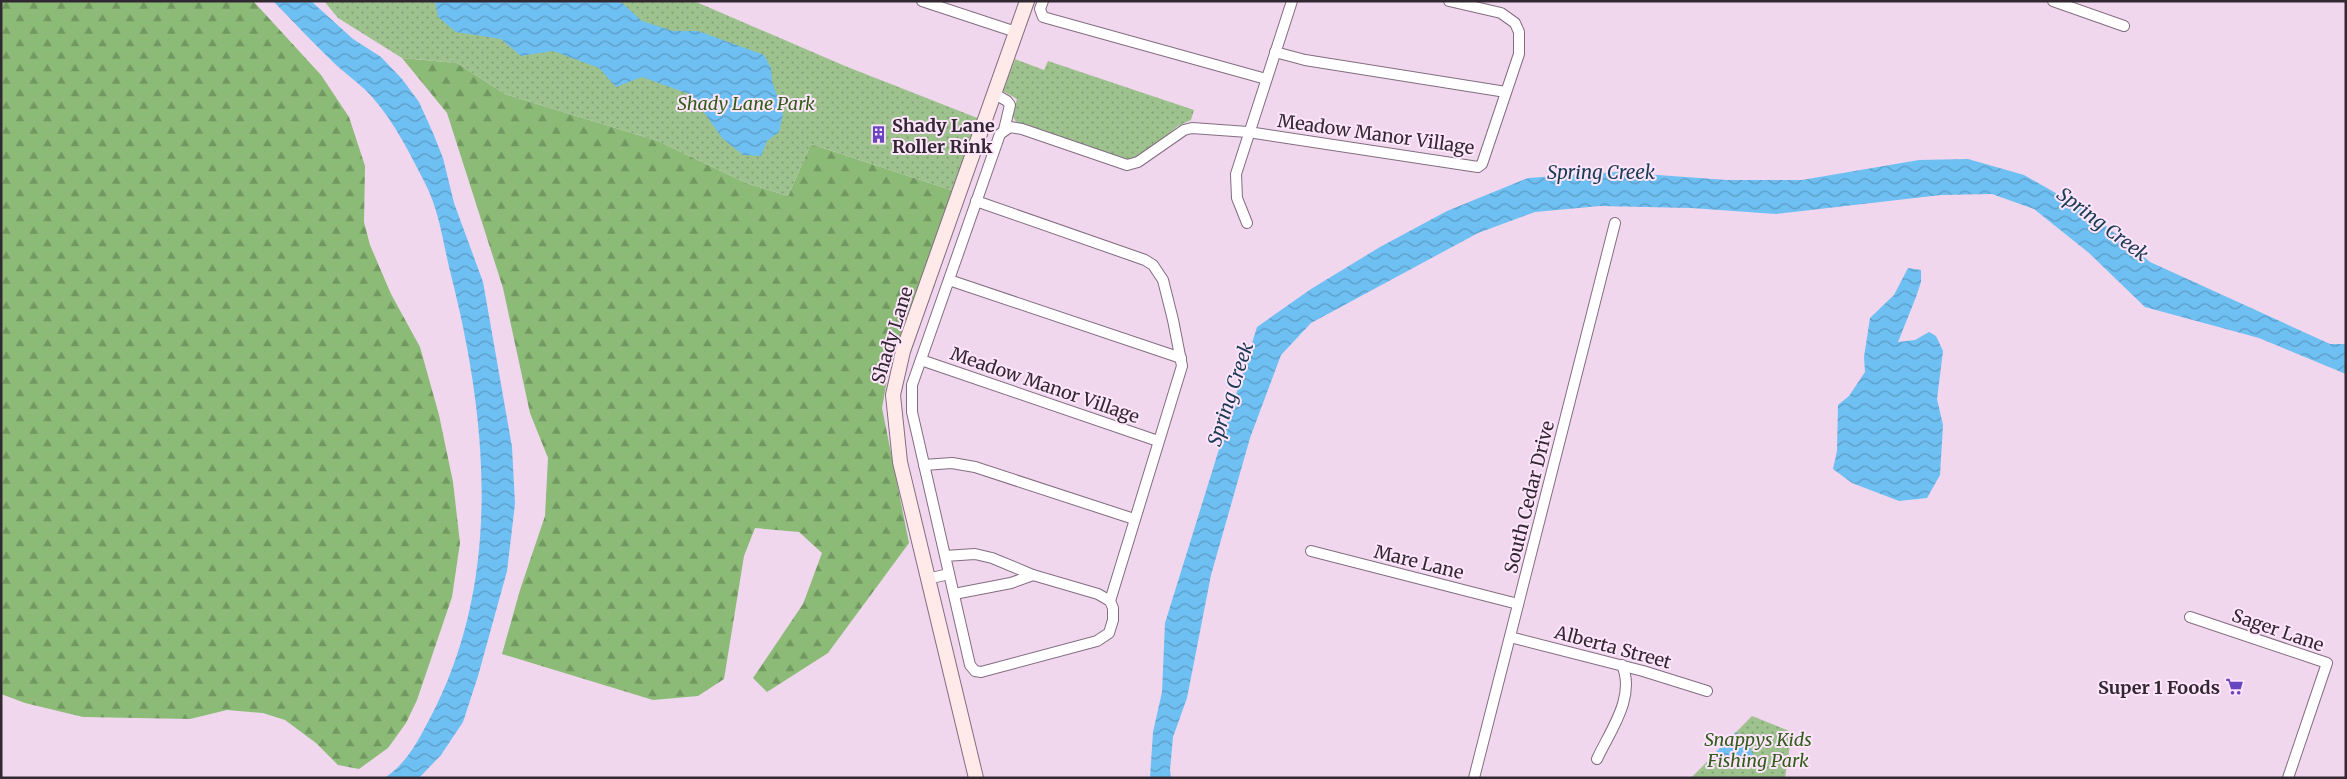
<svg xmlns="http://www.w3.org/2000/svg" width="2347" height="779" viewBox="0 0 2347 779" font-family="Merriweather,serif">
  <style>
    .forest { fill: url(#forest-firs) }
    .park { fill: url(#park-dots) }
    .water { fill: url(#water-waves) }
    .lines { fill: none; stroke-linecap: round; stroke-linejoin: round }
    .minor-casing { stroke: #836d81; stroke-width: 12 }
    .secondary-casing { stroke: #836d81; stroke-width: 16 }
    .minor { stroke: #fff; stroke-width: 10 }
    .secondary { stroke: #feeae9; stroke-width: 14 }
    .labels { text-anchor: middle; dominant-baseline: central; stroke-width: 4; stroke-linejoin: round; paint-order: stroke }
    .park-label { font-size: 18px; font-style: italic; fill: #305d18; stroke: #fee5fc }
    .poi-label { font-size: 18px; font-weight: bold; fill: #322831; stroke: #fee5fc; text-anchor: start }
    .street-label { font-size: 18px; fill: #322831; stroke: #fee5fc }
    .water-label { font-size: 19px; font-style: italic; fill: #193c52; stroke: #fee5fc }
  </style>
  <defs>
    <pattern id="forest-firs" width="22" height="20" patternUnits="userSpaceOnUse" patternTransform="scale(1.25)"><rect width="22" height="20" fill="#8bbb76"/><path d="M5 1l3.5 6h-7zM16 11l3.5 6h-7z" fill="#729861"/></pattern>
    <pattern id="park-dots" width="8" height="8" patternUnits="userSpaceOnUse" patternTransform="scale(1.25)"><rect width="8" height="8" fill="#9ec28e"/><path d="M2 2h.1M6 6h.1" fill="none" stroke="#819e75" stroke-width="1.8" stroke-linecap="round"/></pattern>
    <pattern id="water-waves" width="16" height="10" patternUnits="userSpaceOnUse" patternTransform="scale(1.25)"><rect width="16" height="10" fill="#6ebff2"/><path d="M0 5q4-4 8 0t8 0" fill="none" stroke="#5b9bc5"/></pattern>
  </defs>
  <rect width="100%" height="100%" fill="#f0d7ee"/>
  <g class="forest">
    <path d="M 1,1 L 253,1 L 321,75 L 349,117 L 365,166 L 364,222 L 370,245 L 391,294 L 420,347 L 439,415 L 453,482 L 460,543 L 452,597 L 417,700 L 406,723 L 388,748 L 359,769 L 338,765 L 316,743 L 285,720 L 263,713 L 227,710 L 190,719 L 83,717 L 25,703 L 1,694 Z"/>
    <path d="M 402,58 L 457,63 L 505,94 L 658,141 L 746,183 L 788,196 L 811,144 L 954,191 L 890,363 L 882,408 L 909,543 L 828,653 L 767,692 L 753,678 L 803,604 L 822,553 L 799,532 L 755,528 L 744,556 L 724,679 L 698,696 L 653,700 L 502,654 L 520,590 L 545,516 L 548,458 L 530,413 L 503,288 L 447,113 Z"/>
  </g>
  <g class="park">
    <path d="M 324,1 L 694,1 L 845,66 L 980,119 L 954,191 L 811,144 L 788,196 L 746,183 L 658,141 L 505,94 L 457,63 L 402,58 L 338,18 Z"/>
    <path d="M 1015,59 L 1044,70 L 1048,61 L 1194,110 L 1191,120 L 1178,126 L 1135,160 L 1122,158 L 1016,122 L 1012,115 L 1017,99 L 1003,91 Z"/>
    <path d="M 1752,716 L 1792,732 L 1785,778 L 1691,778 Z"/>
  </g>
  <g class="water">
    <path d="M 273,1 L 311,1 L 353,39 L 381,57 L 402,79 L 419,102 L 433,133 L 443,158 L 454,203 L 483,282 L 512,447 L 515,504 L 507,571 L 478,676 L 463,722 L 441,755 L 419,778 L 384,778 C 405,766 418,741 429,720 C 503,582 488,421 451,275 C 443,244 440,212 425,183 C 410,154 395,123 373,98 C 362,85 347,75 334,63 C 313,43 294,22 273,1 Z"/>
    <path d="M 435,1 L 618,1 L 622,3 L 642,21 L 673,31 L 698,31 L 764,55 L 771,68 L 772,81 L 783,114 L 779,132 L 767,141 L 761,156 L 743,155 L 722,138 L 692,95 L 642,77 L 616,87 L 599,68 L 553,51 L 521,56 L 501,39 L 456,32 L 438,17 Z"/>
    <path d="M 1968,159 L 2024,175 L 2089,212 L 2150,262 L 2330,344 L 2346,344 L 2346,374 L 2259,338 L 2145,307 L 2089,253 L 2034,209 L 1992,194 L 1941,195 L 1776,214 L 1691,208 L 1600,206 L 1535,212 L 1478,233 L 1311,323 L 1281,355 L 1250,438 L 1211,575 L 1187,698 L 1173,737 L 1170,770 L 1171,778 L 1150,778 L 1153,732 L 1162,692 L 1165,623 L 1257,327 L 1311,289 L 1380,247 L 1447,211 L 1528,178 L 1616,172 L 1727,180 L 1802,180 L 1919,160 Z"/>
    <path d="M 1908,268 L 1921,270 L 1921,282 L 1916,297 L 1898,342 L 1915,340 L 1929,332 L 1936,336 L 1943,351 L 1937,399 L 1943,425 L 1940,475 L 1927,498 L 1899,501 L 1852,483 L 1833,469 L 1837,451 L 1838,405 L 1849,396 L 1865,372 L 1864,357 L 1870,318 L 1894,295 Z"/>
    <path d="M 1736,732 L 1748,744 L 1753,755 L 1743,767 L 1726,767 L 1713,755 Z"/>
  </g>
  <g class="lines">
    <defs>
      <g id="minor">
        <path d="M 922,1 L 1016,32"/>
        <path d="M 1043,1 L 1040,9 L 1043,17 L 1266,79"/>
        <path d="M 2053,1 L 2124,26"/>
        <path d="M 1275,52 L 1305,60 L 1506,92"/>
        <path d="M 995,94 L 1007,101 L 1010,105 L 1004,130"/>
        <path d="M 976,201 L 1145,260 L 1153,265 L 1163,280 L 1173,320 L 1182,366 L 1110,601"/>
        <path d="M 1247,223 L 1237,198 L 1236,174 L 1292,1"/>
        <path d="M 949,280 L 1181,358"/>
        <path d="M 921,360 L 1158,441"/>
        <path d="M 924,465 L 952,463 L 975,467 L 1134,519"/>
        <path d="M 1311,551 L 1518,604"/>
        <path d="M 945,556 L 975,554 L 992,558 L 1033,575 L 1098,594 L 1110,601 L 1113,608 L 1113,620 L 1109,633 L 1097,641 L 981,672 L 975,671 L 970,665 L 912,412 L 912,385 L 1000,134 L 1010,127 L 1022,129 L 1127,165 L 1138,162 L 1184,130 L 1192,128 L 1248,132 L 1478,167 L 1482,164 L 1519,54 L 1519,32 L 1515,23 L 1501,13 L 1449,1"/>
        <path d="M 927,579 L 949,574"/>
        <path d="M 954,594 L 1011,583 L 1033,575"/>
        <path d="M 2190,617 L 2327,663 L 2288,778"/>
        <path d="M 1510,637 L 1643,671 L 1707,691"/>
        <path d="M 1597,759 C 1610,731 1636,697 1622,665"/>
        <path d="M 1474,778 L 1615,223"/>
      </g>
      <path id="secondary" d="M 976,778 L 900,462 L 893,395 L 903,351 L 1027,1"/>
    </defs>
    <use href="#minor" class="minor-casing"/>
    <use href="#secondary" class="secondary-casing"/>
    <use href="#minor" class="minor"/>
    <use href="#secondary" class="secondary"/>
  </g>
  <defs>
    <symbol id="building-bare" viewBox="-9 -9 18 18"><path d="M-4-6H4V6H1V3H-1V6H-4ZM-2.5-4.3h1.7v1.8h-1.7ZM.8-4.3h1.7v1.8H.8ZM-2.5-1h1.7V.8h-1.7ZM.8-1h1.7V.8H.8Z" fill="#6946bf" stroke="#fee5fc" stroke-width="2.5" paint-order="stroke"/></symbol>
    <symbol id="supermarket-bare" viewBox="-9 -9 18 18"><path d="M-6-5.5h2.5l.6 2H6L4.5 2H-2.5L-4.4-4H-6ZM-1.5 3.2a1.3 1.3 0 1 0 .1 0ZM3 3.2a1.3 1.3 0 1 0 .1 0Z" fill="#6946bf" stroke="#fee5fc" stroke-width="2.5" paint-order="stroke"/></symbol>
  </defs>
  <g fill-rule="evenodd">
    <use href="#building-bare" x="866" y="122" width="25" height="25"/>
    <use href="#supermarket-bare" x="2222" y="674" width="25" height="25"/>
  </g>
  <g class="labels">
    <g class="park-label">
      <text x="746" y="103">Shady Lane Park</text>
      <text x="1758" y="739">Snappys Kids<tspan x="1758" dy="21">Fishing Park</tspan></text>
    </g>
    <g class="poi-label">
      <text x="892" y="125">Shady Lane<tspan x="892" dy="21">Roller Rink</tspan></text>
      <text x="2220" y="687" text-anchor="end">Super 1 Foods</text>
    </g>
    <g class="street-label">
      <text transform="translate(1376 134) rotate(8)">Meadow Manor Village</text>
      <text transform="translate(892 335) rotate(-73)">Shady Lane</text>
      <text transform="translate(1045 385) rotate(19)">Meadow Manor Village</text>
      <text transform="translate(1529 497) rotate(-76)">South Cedar Drive</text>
      <text transform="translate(1419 562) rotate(14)">Mare Lane</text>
      <text transform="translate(2278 630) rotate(19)">Sager Lane</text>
      <text transform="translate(1613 647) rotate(15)">Alberta Street</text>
    </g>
    <g class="water-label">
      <text x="1601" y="172">Spring Creek</text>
      <text transform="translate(2103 224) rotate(37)">Spring Creek</text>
      <text transform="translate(1230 394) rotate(-72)">Spring Creek</text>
    </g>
  </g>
  <rect width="2347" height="779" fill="none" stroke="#322831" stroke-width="5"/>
</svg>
